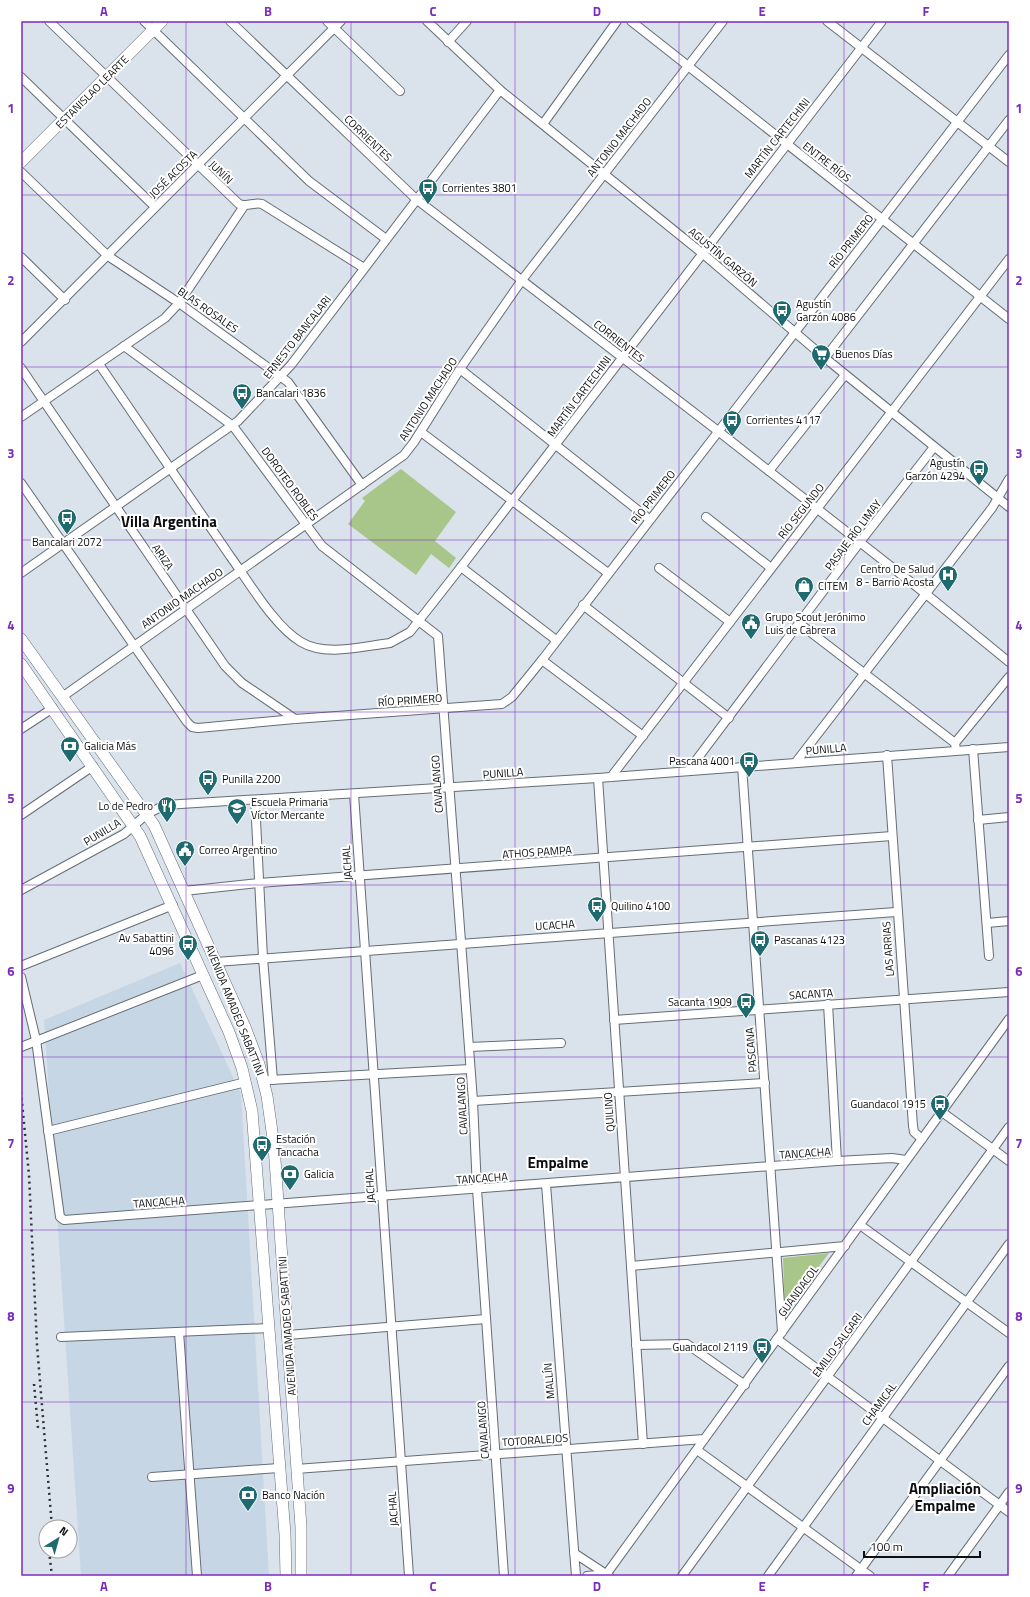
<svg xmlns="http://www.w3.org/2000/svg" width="1030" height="1597" viewBox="0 0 1030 1597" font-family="'Titillium Web',sans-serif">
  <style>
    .built { fill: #c7d6e4 }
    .green { fill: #a9c68a }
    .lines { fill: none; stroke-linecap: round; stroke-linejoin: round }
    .minor-casing { stroke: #656d75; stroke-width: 10 }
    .major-casing { stroke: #656d75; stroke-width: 12 }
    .minor { stroke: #fff; stroke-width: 8 }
    .major { stroke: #fff; stroke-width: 11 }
    .rail { stroke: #2f3236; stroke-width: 2.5; stroke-dasharray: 2 4; stroke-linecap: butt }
    .grid { fill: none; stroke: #7b2cbf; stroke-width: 1; stroke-opacity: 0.55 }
    .labels { text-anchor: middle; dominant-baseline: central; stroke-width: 4; stroke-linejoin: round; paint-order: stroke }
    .street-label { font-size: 11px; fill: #0c0e11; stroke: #fff }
    .poi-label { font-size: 11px; fill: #0c0e11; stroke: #fff; text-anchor: start }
    .district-label { font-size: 15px; font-weight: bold; fill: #0c0e11; stroke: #fff }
    .neatline { fill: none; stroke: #7b2cbf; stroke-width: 1.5 }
    .grid-label { font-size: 13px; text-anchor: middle; font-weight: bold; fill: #7b2cbf }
  </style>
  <rect width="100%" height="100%" fill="#dae3ec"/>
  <path class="built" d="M 180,963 L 241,1094 L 269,1576 L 81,1576 L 44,1020 Z"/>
  <g class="green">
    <path d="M 401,469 L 456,512 L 435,541 L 456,558 L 449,568 L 431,554 L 416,575 L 348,524 L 365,501 L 362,498 Z"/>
    <path d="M 829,1253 L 785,1312 L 783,1258 Z"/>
  </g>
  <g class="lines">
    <defs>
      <g id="minor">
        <path d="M 49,21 L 239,204 C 247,207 254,202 262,204 L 364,268"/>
        <path d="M 144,21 L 309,181 L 386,239"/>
        <path d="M 230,21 L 416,199 L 718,431 L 926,594 L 1009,662"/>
        <path d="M 327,21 L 400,91"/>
        <path d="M 427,21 L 500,90 L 702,253 L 825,358 L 1009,507"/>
        <path d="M 631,21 L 1009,319"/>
        <path d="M 827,21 L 1009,162"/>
        <path d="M 448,42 L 467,21"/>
        <path d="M 21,77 L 155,207"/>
        <path d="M 543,124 L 617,21"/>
        <path d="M 21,172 L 108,256 L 179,303 L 281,377 L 288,382 L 362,485"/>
        <path d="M 21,257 L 65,300"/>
        <path d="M 21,342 L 341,21"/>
        <path d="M 124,346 L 233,426 L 322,546 L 438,636 L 473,1101 L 477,1189 L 504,1576"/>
        <path d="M 825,358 L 1009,120"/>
        <path d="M 99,364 C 142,428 186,492 230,556 C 249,582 274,626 301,642 C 326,657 363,646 390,643 L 410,632 L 461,567 L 882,21"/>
        <path d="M 21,368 L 225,666 L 242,683 L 295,719"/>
        <path d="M 460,369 L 649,519"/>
        <path d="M 21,417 L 165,318 L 179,303 L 244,206"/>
        <path d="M 421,432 L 608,573"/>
        <path d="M 769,471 L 845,375"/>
        <path d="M 21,483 L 187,722 L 192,727 L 198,728 L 295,719 L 502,704 L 512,697 L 542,660 L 1009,55"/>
        <path d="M 706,517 L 771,568"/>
        <path d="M 461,567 L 556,640"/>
        <path d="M 659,568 L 730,622"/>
        <path d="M 21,573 L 238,421 L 291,365 L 500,90"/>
        <path d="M 583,605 L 729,718"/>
        <path d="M 800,624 L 955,743 L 956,750"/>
        <path d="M 542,660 L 643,736"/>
        <path d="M 62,697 L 404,455 L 414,442 L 460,369 L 522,280 L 723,21"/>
        <path d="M 21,729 L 53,708"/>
        <path d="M 955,743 L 1009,677"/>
        <path d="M 973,749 L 989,956"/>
        <path d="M 887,755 L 913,1126 L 914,1132 L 922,1139"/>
        <path d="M 796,762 L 992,508 L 1009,479"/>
        <path d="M 742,766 L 782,1332"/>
        <path d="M 688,771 L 860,542 L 934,447"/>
        <path d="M 611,777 L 1009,259"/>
        <path d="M 598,778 L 643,1444"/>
        <path d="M 354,794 L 409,1576"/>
        <path d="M 255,800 L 263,958 L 273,1080"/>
        <path d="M 21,815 L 93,766"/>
        <path d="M 978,820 L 1009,817"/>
        <path d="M 21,890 L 124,834 L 147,814 L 165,805 L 598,778 L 1009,747"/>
        <path d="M 184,891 L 259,883 L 892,836"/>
        <path d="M 987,923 L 1009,921"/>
        <path d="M 216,962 L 896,912"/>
        <path d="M 21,966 L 173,905"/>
        <path d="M 21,977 L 36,1040 L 60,1217 L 64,1220 L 837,1161 L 892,1158 L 906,1160"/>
        <path d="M 828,1004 L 837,1161"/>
        <path d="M 614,1020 L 1009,992"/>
        <path d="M 21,1047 L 203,975"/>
        <path d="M 469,1047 L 561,1043"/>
        <path d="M 269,1080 L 470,1069"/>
        <path d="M 473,1101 L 765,1083"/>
        <path d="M 942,1112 L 1009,1161"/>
        <path d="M 48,1131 L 246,1082"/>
        <path d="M 546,1184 L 576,1576"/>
        <path d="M 860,1225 L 1009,1333"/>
        <path d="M 631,1266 L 845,1246"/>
        <path d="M 179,1332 L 197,1576"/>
        <path d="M 288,1335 L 486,1319"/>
        <path d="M 61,1337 L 269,1328"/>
        <path d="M 777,1339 L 1009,1512"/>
        <path d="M 636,1345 L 687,1344 L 745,1385"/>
        <path d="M 697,1450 L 870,1576"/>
        <path d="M 296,1469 L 704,1439"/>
        <path d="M 152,1477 L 279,1468"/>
        <path d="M 574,1553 L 609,1576"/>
        <path d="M 587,1576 L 606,1574"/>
        <path d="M 605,1576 L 1009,1019"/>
        <path d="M 682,1576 L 1009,1127"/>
        <path d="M 768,1576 L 1009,1244"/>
        <path d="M 856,1576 L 1009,1366"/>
        <path d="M 948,1576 L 1009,1492"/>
      </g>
      <g id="major">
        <path d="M 21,162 L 162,21"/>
        <path d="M 21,639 L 154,825 L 245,1027 L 259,1064 L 267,1096 L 274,1146 L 301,1527 L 301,1576"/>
        <path d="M 21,664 L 140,836 L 229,1032 L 242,1068 L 252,1111 L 285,1534 L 286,1576"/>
      </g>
    </defs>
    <use href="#minor" class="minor-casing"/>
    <use href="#major" class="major-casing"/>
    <use href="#minor" class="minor"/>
    <use href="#major" class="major"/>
    <g class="rail">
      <path d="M 21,1092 L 29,1175 L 37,1345 L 52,1527"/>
      <path d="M 34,1384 L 38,1428"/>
      <path d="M 49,1551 L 52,1576"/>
    </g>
  </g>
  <path class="grid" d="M 186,21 L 186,1576M 351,21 L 351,1576M 515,21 L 515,1576M 679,21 L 679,1576M 844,21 L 844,1576M 21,195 L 1009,195M 21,367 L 1009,367M 21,540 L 1009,540M 21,712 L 1009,712M 21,885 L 1009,885M 21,1057 L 1009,1057M 21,1230 L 1009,1230M 21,1402 L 1009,1402"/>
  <defs>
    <symbol id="bus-pin" viewBox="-11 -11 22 30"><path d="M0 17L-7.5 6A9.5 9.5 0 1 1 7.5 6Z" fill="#1e6a6f" stroke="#fff"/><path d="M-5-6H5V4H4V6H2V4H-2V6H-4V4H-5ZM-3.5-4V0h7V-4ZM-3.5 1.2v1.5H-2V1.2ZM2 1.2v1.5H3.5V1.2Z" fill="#fff"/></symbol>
    <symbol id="supermarket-pin" viewBox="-11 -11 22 30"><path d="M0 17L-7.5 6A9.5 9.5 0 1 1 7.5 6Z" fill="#1e6a6f" stroke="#fff"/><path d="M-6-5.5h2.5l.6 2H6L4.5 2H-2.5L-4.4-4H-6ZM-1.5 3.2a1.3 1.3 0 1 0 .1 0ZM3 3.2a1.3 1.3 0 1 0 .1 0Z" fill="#fff"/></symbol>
    <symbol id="hospital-pin" viewBox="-11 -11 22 30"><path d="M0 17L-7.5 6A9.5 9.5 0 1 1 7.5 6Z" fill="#1e6a6f" stroke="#fff"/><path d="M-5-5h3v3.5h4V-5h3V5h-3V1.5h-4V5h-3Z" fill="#fff"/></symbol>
    <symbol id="shop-pin" viewBox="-11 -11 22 30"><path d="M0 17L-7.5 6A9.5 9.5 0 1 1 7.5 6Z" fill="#1e6a6f" stroke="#fff"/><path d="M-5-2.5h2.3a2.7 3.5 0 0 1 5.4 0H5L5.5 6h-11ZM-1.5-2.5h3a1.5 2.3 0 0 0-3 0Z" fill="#fff"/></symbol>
    <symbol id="civic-pin" viewBox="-11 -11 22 30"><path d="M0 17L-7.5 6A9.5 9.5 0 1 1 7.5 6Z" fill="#1e6a6f" stroke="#fff"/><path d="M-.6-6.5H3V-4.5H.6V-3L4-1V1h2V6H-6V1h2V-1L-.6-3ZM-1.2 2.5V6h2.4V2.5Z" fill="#fff"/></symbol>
    <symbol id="bank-pin" viewBox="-11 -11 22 30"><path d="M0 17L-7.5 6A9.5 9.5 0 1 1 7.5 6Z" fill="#1e6a6f" stroke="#fff"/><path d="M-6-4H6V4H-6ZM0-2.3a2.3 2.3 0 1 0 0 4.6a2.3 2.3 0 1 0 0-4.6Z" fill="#fff"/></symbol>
    <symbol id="restaurant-pin" viewBox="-11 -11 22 30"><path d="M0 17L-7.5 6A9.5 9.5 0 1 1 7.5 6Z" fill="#1e6a6f" stroke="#fff"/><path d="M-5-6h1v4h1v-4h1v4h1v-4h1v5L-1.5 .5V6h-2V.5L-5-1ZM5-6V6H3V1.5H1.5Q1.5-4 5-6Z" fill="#fff"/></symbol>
    <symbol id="school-pin" viewBox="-11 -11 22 30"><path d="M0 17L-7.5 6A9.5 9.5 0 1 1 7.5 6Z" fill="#1e6a6f" stroke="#fff"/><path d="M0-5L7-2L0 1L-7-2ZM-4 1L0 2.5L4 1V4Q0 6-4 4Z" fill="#fff"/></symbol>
  </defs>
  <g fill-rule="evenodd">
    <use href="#bus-pin" x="417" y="177" width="22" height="30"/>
    <use href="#bus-pin" x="771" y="299" width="22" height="30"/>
    <use href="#supermarket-pin" x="810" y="343" width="22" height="30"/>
    <use href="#bus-pin" x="231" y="382" width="22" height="30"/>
    <use href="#bus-pin" x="721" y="409" width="22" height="30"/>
    <use href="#bus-pin" x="968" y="458" width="22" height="30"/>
    <use href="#bus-pin" x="56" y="507" width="22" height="30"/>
    <use href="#hospital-pin" x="937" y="564" width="22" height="30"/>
    <use href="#shop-pin" x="793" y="575" width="22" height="30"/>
    <use href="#civic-pin" x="740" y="612" width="22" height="30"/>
    <use href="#bank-pin" x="59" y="735" width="22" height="30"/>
    <use href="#bus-pin" x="738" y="750" width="22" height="30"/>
    <use href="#bus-pin" x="197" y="768" width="22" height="30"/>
    <use href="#restaurant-pin" x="156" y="795" width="22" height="30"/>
    <use href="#school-pin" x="226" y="797" width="22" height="30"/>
    <use href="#civic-pin" x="174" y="839" width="22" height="30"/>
    <use href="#bus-pin" x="586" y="895" width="22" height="30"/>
    <use href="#bus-pin" x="749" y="929" width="22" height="30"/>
    <use href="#bus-pin" x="177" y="933" width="22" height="30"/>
    <use href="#bus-pin" x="735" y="991" width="22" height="30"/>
    <use href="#bus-pin" x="929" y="1093" width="22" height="30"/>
    <use href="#bus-pin" x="251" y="1134" width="22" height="30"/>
    <use href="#bank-pin" x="279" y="1163" width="22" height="30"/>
    <use href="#bus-pin" x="751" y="1336" width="22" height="30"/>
    <use href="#bank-pin" x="237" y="1484" width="22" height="30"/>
  </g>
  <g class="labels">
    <g class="street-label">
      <text transform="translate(92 92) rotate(-45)">ESTANISLAO LEARTE</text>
      <text transform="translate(619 137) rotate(-52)">ANTONIO MACHADO</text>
      <text transform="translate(368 138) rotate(44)">CORRIENTES</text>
      <text transform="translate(777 138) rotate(-52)">MARTÍN CARTECHINI</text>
      <text transform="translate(827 162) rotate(38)">ENTRE RÍOS</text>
      <text transform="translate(221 172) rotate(44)">JUNÍN</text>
      <text transform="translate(173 174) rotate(-45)">JOSÉ ACOSTA</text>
      <text transform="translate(851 241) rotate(-52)">RÍO PRIMERO</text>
      <text transform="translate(723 257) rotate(40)">AGUSTÍN GARZÓN</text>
      <text transform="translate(208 310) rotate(35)">BLAS ROSALES</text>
      <text transform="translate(297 337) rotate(-52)">ERNESTO BANCALARI</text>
      <text transform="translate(619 341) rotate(38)">CORRIENTES</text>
      <text transform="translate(579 396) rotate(-53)">MARTÍN CARTECHINI</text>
      <text transform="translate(428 399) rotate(-57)">ANTONIO MACHADO</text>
      <text transform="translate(290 484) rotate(54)">DOROTEO ROBLES</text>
      <text transform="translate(653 497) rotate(-52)">RÍO PRIMERO</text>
      <text transform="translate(801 511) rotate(-52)">RÍO SEGUNDO</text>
      <text transform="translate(853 535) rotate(-53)">PASAJE RÍO LIMAY</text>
      <text transform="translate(163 557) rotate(56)">ARIZA</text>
      <text transform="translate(182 598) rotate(-35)">ANTONIO MACHADO</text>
      <text transform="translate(410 700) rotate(-4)">RÍO PRIMERO</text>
      <text transform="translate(826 749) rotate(-5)">PUNILLA</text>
      <text transform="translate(503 773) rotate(-4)">PUNILLA</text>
      <text transform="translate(437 784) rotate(-94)">CAVALANGO</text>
      <text transform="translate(102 832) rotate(-31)">PUNILLA</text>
      <text transform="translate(537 852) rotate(-4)">ATHOS PAMPA</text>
      <text transform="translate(347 863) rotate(-94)">JACHAL</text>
      <text transform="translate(555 925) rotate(-4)">UCACHA</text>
      <text transform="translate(888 949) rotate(-94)">LAS ARRIAS</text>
      <text transform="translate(811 994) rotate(-4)">SACANTA</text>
      <text transform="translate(235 1010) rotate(68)">AVENIDA AMADEO SABATTINI</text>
      <text transform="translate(751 1050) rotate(-94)">PASCANA</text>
      <text transform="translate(462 1106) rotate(-93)">CAVALANGO</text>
      <text transform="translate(609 1112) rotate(-94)">QUILINO</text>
      <text transform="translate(805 1153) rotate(-4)">TANCACHA</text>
      <text transform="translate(482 1178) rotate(-4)">TANCACHA</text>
      <text transform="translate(370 1186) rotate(-94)">JACHAL</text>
      <text transform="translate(159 1202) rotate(-4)">TANCACHA</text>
      <text transform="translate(798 1291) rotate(-54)">GUANDACOL</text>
      <text transform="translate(287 1326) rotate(-94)">AVENIDA AMADEO SABATTINI</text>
      <text transform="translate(837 1345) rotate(-54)">EMILIO SALGARI</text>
      <text transform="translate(549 1381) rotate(-95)">MALLÍN</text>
      <text transform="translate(879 1404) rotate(-54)">CHAMICAL</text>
      <text transform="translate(483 1430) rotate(-94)">CAVALANGO</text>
      <text transform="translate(535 1440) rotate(-4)">TOTORALEJOS</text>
      <text transform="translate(393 1509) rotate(-94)">JACHAL</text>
    </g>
    <g class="poi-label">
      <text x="442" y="188">Corrientes 3801</text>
      <text x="796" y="304">Agustín<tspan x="796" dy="13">Garzón 4086</tspan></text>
      <text x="835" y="354">Buenos Días</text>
      <text x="256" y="393">Bancalari 1836</text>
      <text x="746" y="420">Corrientes 4117</text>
      <text x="965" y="463" text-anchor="end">Agustín<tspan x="965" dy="13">Garzón 4294</tspan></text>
      <text x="67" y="542" text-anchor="middle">Bancalari 2072</text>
      <text x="934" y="569" text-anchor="end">Centro De Salud<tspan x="934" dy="13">8 - Barrio Acosta</tspan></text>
      <text x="818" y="586">CITEM</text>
      <text x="765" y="617">Grupo Scout Jerónimo<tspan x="765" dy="13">Luis de Cabrera</tspan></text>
      <text x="84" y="746">Galicia Más</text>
      <text x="735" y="761" text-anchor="end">Pascana 4001</text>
      <text x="222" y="779">Punilla 2200</text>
      <text x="251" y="802">Escuela Primaria<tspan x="251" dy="13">Víctor Mercante</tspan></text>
      <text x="153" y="806" text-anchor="end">Lo de Pedro</text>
      <text x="199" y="850">Correo Argentino</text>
      <text x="611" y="906">Quilino 4100</text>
      <text x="174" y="938" text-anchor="end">Av Sabattini<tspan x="174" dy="13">4096</tspan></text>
      <text x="774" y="940">Pascanas 4123</text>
      <text x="732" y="1002" text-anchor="end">Sacanta 1909</text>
      <text x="926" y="1104" text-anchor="end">Guandacol 1915</text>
      <text x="276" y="1139">Estación<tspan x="276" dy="13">Tancacha</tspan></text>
      <text x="304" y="1174">Galicia</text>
      <text x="748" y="1347" text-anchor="end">Guandacol 2119</text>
      <text x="262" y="1495">Banco Nación</text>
    </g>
    <g class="district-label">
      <text x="169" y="521">Villa Argentina</text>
      <text x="558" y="1162">Empalme</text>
      <text x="945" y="1488">Ampliación<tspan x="945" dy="17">Empalme</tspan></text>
    </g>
  </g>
  <rect width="1030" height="1597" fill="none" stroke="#ffffff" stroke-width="44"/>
  <g transform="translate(58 1539) rotate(37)"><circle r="19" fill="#ffffff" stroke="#9e9fa0"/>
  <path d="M0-3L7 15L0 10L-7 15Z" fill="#1e6a6f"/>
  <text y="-6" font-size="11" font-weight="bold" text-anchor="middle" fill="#0c0e11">N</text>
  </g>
  <path d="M864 1551v6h116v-6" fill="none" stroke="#0c0e11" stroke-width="2"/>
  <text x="870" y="1551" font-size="12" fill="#0c0e11" stroke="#ffffff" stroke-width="3" paint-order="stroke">100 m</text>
  <rect x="22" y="22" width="986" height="1553" class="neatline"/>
  <g class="grid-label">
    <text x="104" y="16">A</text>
    <text x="268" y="16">B</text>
    <text x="433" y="16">C</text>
    <text x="597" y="16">D</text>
    <text x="762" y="16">E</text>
    <text x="926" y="16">F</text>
    <text x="11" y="113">1</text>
    <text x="1019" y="113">1</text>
    <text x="11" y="285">2</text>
    <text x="1019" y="285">2</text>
    <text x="11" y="458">3</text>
    <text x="1019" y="458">3</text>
    <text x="11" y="630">4</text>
    <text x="1019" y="630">4</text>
    <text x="11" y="803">5</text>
    <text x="1019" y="803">5</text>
    <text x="11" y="976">6</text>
    <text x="1019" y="976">6</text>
    <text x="11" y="1148">7</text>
    <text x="1019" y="1148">7</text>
    <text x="11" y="1321">8</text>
    <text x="1019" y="1321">8</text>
    <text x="11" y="1493">9</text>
    <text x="1019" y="1493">9</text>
    <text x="104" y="1591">A</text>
    <text x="268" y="1591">B</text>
    <text x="433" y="1591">C</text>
    <text x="597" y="1591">D</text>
    <text x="762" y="1591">E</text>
    <text x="926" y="1591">F</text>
  </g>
</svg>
